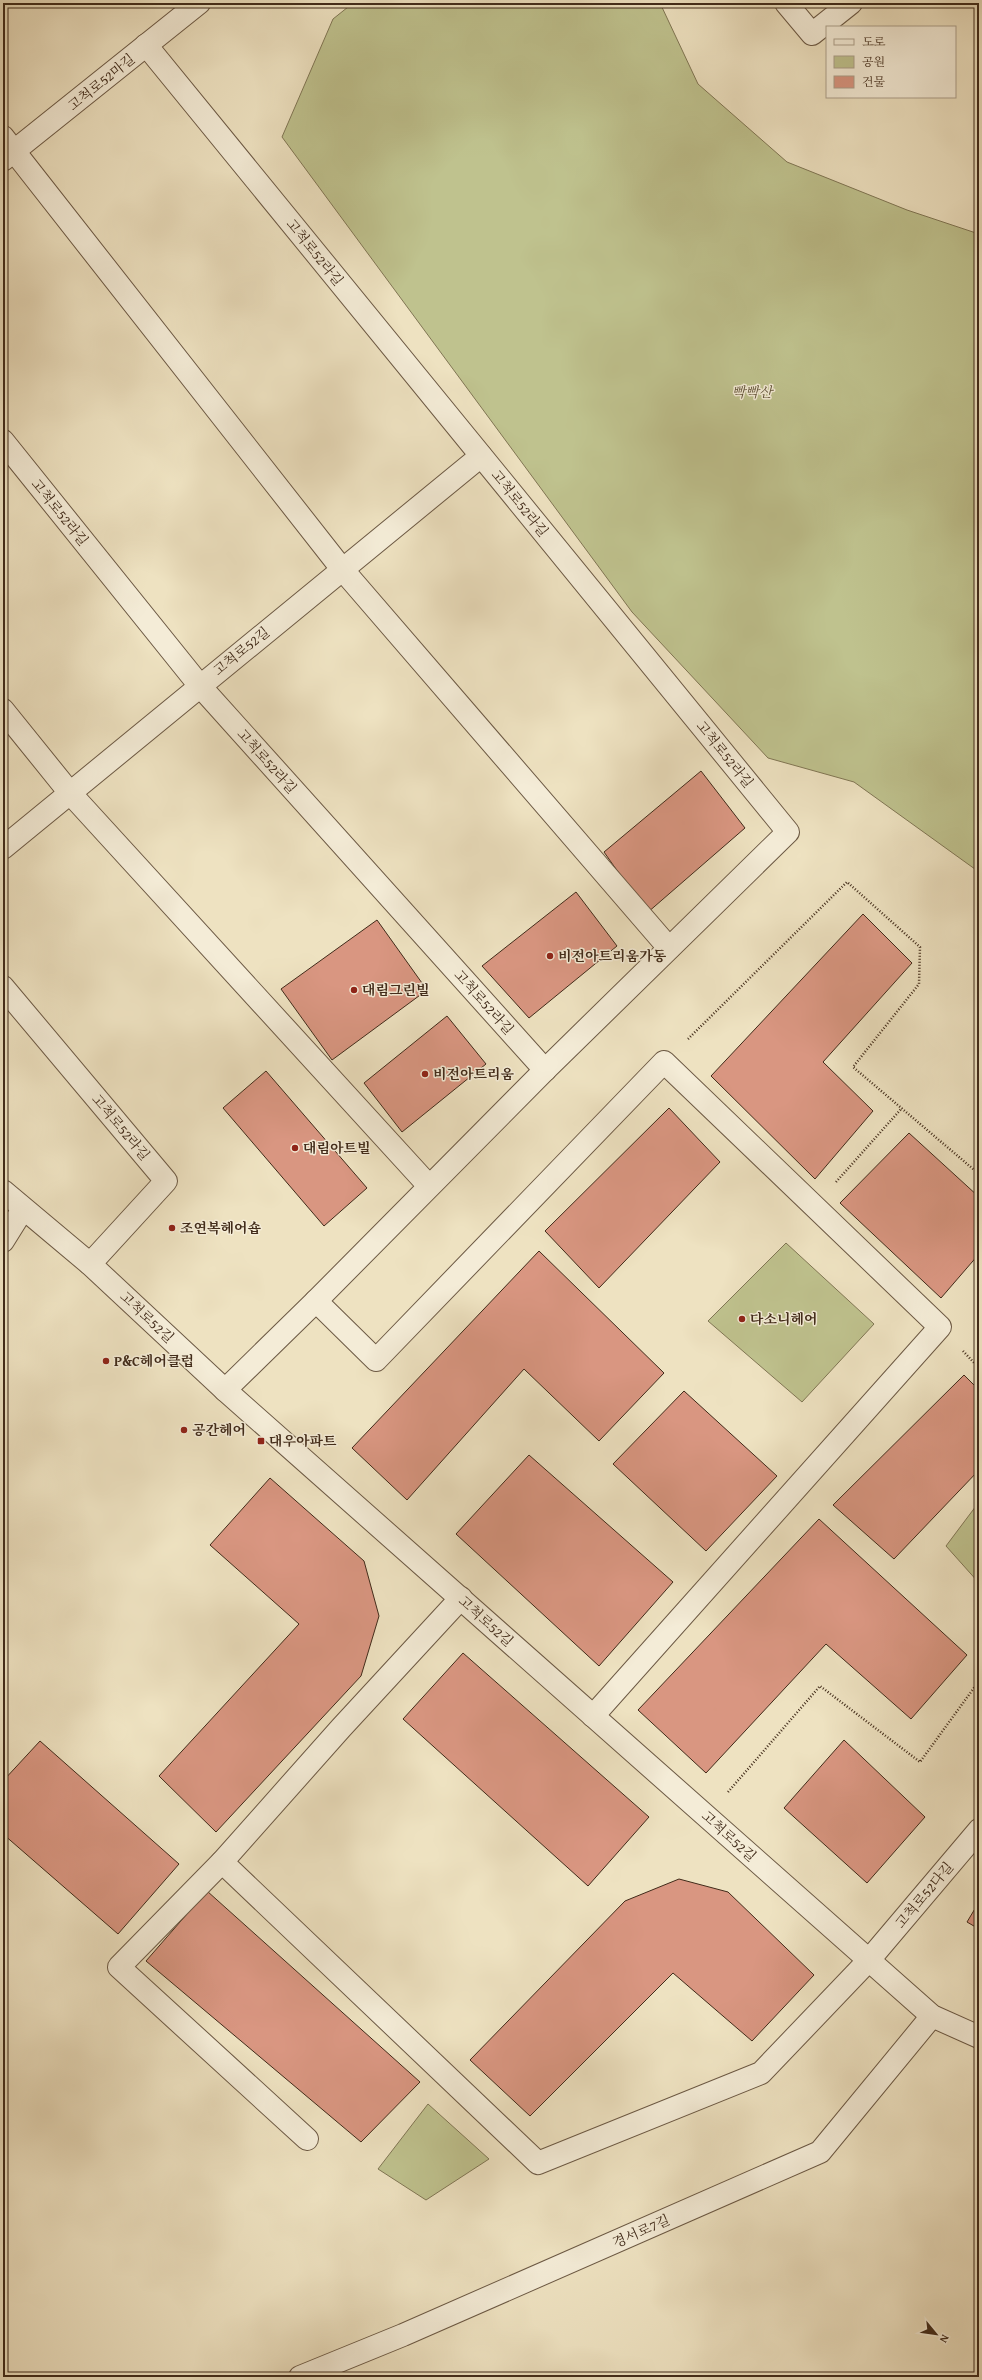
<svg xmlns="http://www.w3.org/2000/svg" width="982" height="2380" viewBox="0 0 982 2380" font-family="'Gentium Book Plus','Noto Serif KR',serif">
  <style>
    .green { fill: #bfc28e; stroke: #807654 }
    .building { fill: #d99681; stroke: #412b1a }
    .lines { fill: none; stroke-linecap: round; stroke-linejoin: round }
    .minor-casing { stroke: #6c5944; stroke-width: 24 }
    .path { stroke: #412b1a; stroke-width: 2.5; stroke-dasharray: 1 2; stroke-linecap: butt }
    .minor { stroke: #f4ecd7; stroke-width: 22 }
    .poi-dot { fill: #8f2418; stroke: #f4ecd7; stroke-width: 1.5 }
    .labels { text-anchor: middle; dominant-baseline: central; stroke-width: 3; stroke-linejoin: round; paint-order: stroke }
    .street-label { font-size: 14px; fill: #412b1a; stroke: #f4ecd7 }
    .park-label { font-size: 14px; font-style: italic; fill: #605137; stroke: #f4ecd7 }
    .poi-label { font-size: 14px; font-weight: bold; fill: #412b1a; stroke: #f4ecd7; text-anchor: start }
  </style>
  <rect width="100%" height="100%" fill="#eee2c1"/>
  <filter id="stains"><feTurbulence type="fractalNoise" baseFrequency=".005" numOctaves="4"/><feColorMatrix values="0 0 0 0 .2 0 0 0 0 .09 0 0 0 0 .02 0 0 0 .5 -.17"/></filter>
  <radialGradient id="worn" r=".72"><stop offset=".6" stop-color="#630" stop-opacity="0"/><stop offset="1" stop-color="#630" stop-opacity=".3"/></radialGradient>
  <g class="green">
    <path d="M 353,3 L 660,3 L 698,84 L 787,162 L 907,210 L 979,234 L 979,872 L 854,782 L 768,758 L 632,612 L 282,137 L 333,19 Z"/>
    <path d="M 786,1243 L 874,1324 L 802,1402 L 708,1321 Z"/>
    <path d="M 979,1502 L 979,1583 L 946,1546 Z"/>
    <path d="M 428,2104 L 489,2159 L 426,2200 L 378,2169 Z"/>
  </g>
  <g class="building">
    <path d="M 701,771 L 745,828 L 647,913 L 604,852 Z"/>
    <path d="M 576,892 L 617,946 L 529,1018 L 482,966 Z"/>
    <path d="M 863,914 L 912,963 L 823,1062 L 873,1111 L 815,1179 L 711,1076 Z"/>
    <path d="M 377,920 L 427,990 L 332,1060 L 281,989 Z"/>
    <path d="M 447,1016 L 486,1064 L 402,1132 L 364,1083 Z"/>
    <path d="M 266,1071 L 367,1188 L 324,1226 L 223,1108 Z"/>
    <path d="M 669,1108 L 720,1162 L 599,1288 L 545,1231 Z"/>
    <path d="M 909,1133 L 979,1197 L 979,1254 L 941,1298 L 840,1203 Z"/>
    <path d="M 539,1251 L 664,1373 L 599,1441 L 524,1369 L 407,1500 L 352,1448 Z"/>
    <path d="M 964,1375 L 979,1390 L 979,1470 L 894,1559 L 833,1505 Z"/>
    <path d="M 684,1391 L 777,1476 L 706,1551 L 613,1464 Z"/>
    <path d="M 529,1455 L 673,1582 L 599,1666 L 456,1534 Z"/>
    <path d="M 270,1478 L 364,1561 L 379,1616 L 361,1676 L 216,1832 L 159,1776 L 299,1624 L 210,1545 Z"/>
    <path d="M 819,1519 L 967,1655 L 911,1719 L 826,1644 L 706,1773 L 638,1710 Z"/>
    <path d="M 463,1653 L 649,1817 L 588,1886 L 403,1719 Z"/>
    <path d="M 844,1740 L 925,1817 L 867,1883 L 784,1808 Z"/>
    <path d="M 40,1741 L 179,1864 L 118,1934 L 3,1834 L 3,1781 Z"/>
    <path d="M 679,1879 L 728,1892 L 814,1975 L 752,2041 L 673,1973 L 530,2116 L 470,2060 L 625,1901 Z"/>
    <path d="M 207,1891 L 420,2082 L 361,2142 L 146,1961 Z"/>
    <path d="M 979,1902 L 979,1929 L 967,1922 Z"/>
  </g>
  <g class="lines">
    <defs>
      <g id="minor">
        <path d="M 786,3 L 812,34 L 851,3"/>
        <path d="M 146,45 L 788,832 L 545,1070 L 316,1301 L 225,1390"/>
        <path d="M 3,137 L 342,569 L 669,948"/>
        <path d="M 3,160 L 199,3"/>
        <path d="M 3,441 L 200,686 L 545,1070"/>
        <path d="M 3,710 L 70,793 L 429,1186"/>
        <path d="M 3,848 L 481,456"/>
        <path d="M 3,987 L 166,1181 L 90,1264"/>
        <path d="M 3,1191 L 90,1264 L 225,1390 L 932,2016 L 979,2037"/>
        <path d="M 3,1241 L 23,1209"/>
        <path d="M 316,1301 L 376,1360 L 664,1062 L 940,1327 L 593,1716"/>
        <path d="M 222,1862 L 538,2163 L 761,2073 L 869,1960 L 979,1830"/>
        <path d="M 307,2139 L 119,1967 L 222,1862 L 341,1728 L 461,1598"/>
        <path d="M 300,2377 L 403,2335 L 820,2152 L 932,2016"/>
      </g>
    </defs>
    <use href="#minor" class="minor-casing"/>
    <g class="path">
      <path d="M 688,1039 L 847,882 L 920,947 L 919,984 L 853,1067 L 979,1174"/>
      <path d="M 836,1182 L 902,1108"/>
      <path d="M 963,1351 L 979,1368"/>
      <path d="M 728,1792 L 820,1686 L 920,1762 L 979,1681"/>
    </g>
    <use href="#minor" class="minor"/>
  </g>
  <g class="poi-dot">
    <circle cx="550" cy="956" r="4"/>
    <circle cx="354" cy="990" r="4"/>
    <circle cx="425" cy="1074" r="4"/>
    <circle cx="295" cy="1148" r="4"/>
    <circle cx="172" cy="1228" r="4"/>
    <circle cx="742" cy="1319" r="4"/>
    <circle cx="106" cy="1361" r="4"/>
    <circle cx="184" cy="1430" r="4"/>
    <rect x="257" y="1437" width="8" height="8" rx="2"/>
  </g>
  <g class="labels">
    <g class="street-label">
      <text transform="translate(101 82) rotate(-39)">고척로52마길</text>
      <text transform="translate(315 252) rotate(51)">고척로52라길</text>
      <text transform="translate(520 503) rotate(51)">고척로52라길</text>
      <text transform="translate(60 512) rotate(51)">고척로52라길</text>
      <text transform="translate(241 651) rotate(-39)">고척로52길</text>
      <text transform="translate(725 754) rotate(51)">고척로52라길</text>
      <text transform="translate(267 761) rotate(48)">고척로52라길</text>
      <text transform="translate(484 1002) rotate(48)">고척로52라길</text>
      <text transform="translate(121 1127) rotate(50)">고척로52라길</text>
      <text transform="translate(147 1317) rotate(43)">고척로52길</text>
      <text transform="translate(486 1621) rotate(42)">고척로52길</text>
      <text transform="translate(729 1836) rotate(42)">고척로52길</text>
      <text transform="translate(924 1895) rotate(-50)">고척로52다길</text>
      <text transform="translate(641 2231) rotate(-24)">경서로7길</text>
    </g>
    <g class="park-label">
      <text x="752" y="392">빡빡산</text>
    </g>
    <g class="poi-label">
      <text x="558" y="956">비전아트리움가동</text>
      <text x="362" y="990">대림그린빌</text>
      <text x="433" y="1074">비전아트리움</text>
      <text x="303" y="1148">대림아트빌</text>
      <text x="180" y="1228">조연복헤어숍</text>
      <text x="750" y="1319">다소니헤어</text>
      <text x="114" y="1361">P&amp;C헤어클럽</text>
      <text x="192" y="1430">공간헤어</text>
      <text x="269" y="1441">대우아파트</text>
    </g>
  </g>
  <rect width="982" height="2380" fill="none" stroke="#eee2c1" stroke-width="16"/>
  <rect x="4" y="4" width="974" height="2372" fill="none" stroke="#412b1a" stroke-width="2"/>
  <rect x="8" y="8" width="966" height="2364" fill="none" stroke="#412b1a"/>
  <rect x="826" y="26" width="130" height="72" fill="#f4ecd7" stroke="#ac9f8b"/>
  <rect x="834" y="39" width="20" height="6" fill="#f4ecd7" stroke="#ac9f8b"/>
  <text x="862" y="46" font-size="12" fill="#412b1a">도로</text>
  <rect x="834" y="56" width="20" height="12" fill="#bfc28e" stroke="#ac9f8b"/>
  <text x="862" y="66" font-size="12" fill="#412b1a">공원</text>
  <rect x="834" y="76" width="20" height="12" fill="#d99681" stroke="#ac9f8b"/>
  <text x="862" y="86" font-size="12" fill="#412b1a">건물</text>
  <g transform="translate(936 2334) rotate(119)" stroke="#f4ecd7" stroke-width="3" paint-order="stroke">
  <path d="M0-3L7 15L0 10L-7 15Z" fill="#412b1a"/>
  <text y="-6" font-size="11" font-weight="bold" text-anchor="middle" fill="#412b1a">N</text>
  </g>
  <rect width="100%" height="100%" filter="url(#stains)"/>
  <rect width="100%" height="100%" fill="url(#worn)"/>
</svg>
